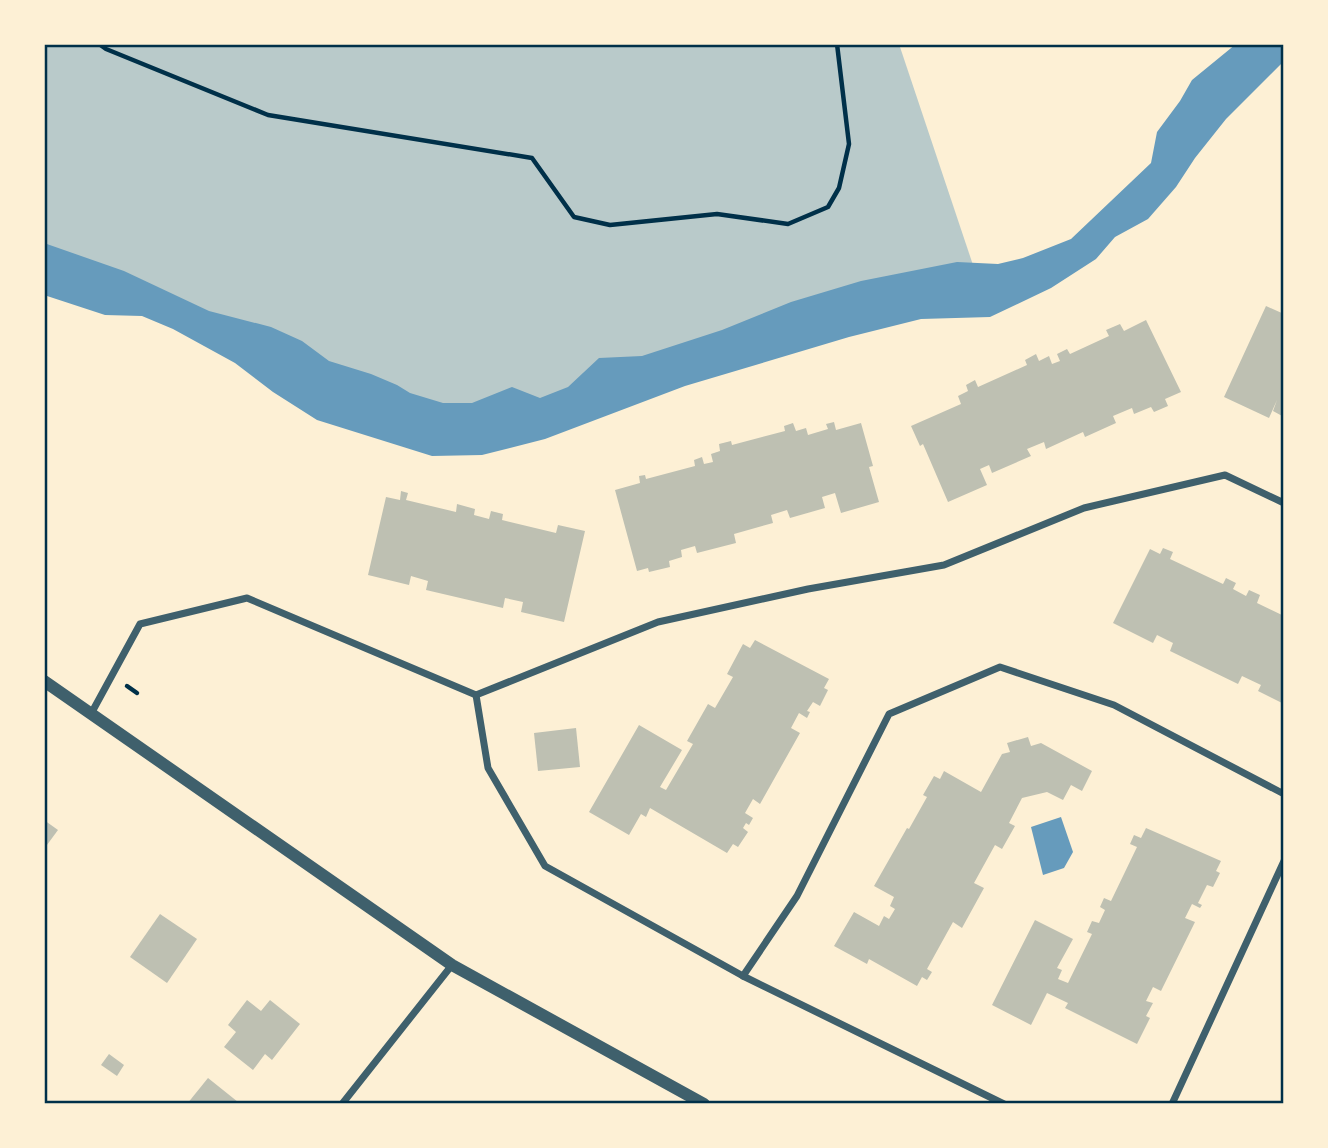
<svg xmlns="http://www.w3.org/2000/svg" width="1328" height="1148" viewBox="0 0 1328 1148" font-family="'Fira Sans',sans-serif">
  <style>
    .green { fill: #b9caca }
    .water { fill: #669bbc }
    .building { fill: #bec0b2 }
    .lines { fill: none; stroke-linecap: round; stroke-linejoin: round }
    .path { stroke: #003049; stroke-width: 4.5 }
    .minor { stroke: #3f606c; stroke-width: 7 }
    .tertiary { stroke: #3f606c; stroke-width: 12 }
    .neatline { fill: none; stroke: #003049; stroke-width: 2.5 }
  </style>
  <rect width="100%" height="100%" fill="#fdf0d5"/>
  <path class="green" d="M 44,44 L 899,44 L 975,271 L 513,427 L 381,390 L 44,260 Z"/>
  <g class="water">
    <path d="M 1236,44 L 1284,44 L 1284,61 L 1226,119 L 1195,158 L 1176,187 L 1148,219 L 1115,237 L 1096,259 L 1051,288 L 990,317 L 921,319 L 849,337 L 685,386 L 545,439 L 482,455 L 432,456 L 317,420 L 273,392 L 235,363 L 173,329 L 142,316 L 105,315 L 44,295 L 44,243 L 124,271 L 209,311 L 271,327 L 302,341 L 329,361 L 371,374 L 397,385 L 410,393 L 443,403 L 472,403 L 512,387 L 540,398 L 568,387 L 599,358 L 642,356 L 722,330 L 791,302 L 861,281 L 957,262 L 998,264 L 1023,258 L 1071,239 L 1151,163 L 1157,132 L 1180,101 L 1192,80 Z"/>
    <path d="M 1061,817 L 1073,852 L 1064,868 L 1043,875 L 1031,827 Z"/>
  </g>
  <g class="building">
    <path d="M 1266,306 L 1284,314 L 1284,417 L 1273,411 L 1277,400 L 1269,418 L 1224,397 Z"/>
    <path d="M 1146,320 L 1181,392 L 1165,399 L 1168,406 L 1154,412 L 1151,407 L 1134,414 L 1132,408 L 1113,416 L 1116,423 L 1085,437 L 1083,432 L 1046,449 L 1044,442 L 1027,449 L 1031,456 L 992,473 L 989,465 L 980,469 L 987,485 L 948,502 L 923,444 L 920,446 L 911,426 L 961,404 L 958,396 L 968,391 L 966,385 L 975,380 L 978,387 L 1027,365 L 1025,360 L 1036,354 L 1039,361 L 1049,356 L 1052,364 L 1060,361 L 1057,354 L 1067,349 L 1070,354 L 1109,336 L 1106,330 L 1120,324 L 1124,331 Z"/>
    <path d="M 834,422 L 836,430 L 861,423 L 873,466 L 869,467 L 879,502 L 841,513 L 835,493 L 822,497 L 825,508 L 790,518 L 787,510 L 771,515 L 773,523 L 734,534 L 736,543 L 697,553 L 695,546 L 681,550 L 682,557 L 669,561 L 670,567 L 649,572 L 648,568 L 637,571 L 615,490 L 640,483 L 639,476 L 645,475 L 646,479 L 695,466 L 694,460 L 702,457 L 704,464 L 713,462 L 711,454 L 720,451 L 719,444 L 731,441 L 732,445 L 785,431 L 784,426 L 793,423 L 796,431 L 806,428 L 808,435 L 828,429 L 826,424 Z"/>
    <path d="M 401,491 L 408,493 L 406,500 L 456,512 L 457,504 L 475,509 L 474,515 L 489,519 L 491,511 L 503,514 L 502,520 L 556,533 L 558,525 L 585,531 L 564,622 L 521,612 L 523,602 L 505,598 L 503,608 L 426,590 L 428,581 L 411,576 L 409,585 L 368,575 L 386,497 L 400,500 Z"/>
    <path d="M 1163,548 L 1173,552 L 1170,559 L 1223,584 L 1226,578 L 1236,583 L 1233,589 L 1246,596 L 1249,590 L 1260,595 L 1257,603 L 1284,616 L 1284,704 L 1258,691 L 1261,685 L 1242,676 L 1238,684 L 1170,651 L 1173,643 L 1157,635 L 1153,643 L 1113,623 L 1150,549 L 1160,554 Z"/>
    <path d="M 755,640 L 829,679 L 824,688 L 828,690 L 820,706 L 813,702 L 807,711 L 810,712 L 807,718 L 799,713 L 791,728 L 800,733 L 760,804 L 753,799 L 745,813 L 753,818 L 749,825 L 746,823 L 743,828 L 748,832 L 738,847 L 733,844 L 727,853 L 650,808 L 646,817 L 641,814 L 629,835 L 589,812 L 639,725 L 682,750 L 660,787 L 666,790 L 693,744 L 687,741 L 708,704 L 715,708 L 733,677 L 727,674 L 743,644 L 750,648 Z"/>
    <path d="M 576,728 L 580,767 L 538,771 L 534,733 Z"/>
    <path d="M 1028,737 L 1031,746 L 1041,743 L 1092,771 L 1082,791 L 1071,785 L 1063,800 L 1047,792 L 1022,798 L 1009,823 L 1015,826 L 1002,849 L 995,845 L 974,883 L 984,888 L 962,928 L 953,922 L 927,969 L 932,972 L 927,980 L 922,977 L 917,986 L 869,959 L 867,964 L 834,946 L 854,912 L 879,926 L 884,916 L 889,919 L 895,909 L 890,906 L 894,897 L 874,886 L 907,828 L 909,829 L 927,797 L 923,795 L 934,776 L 940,779 L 944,771 L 981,792 L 1002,754 L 1010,752 L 1007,743 Z"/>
    <path d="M 44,820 L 58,830 L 44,849 Z"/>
    <path d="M 1146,828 L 1221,861 L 1216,871 L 1220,873 L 1213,887 L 1207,885 L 1198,903 L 1202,905 L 1200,908 L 1192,904 L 1185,918 L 1195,922 L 1161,991 L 1153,987 L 1146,1001 L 1153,1003 L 1146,1016 L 1150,1018 L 1137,1044 L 1065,1008 L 1068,1003 L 1047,993 L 1031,1025 L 992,1005 L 1035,920 L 1073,939 L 1057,968 L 1062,970 L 1058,979 L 1068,983 L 1092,934 L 1087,932 L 1092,921 L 1099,923 L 1105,910 L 1100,907 L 1104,898 L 1111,901 L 1137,847 L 1130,844 L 1134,835 L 1141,838 Z"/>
    <path d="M 160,914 L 197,939 L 167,983 L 130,957 Z"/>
    <path d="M 247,1000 L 261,1011 L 270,1000 L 300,1024 L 272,1060 L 265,1054 L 253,1070 L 224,1047 L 236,1032 L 228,1025 Z"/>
    <path d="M 109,1054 L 124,1065 L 117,1076 L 101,1065 Z"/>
    <path d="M 208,1078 L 238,1102 L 237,1104 L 187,1104 Z"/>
  </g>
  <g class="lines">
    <g class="path">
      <path d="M 99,44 L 106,49 L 268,115 L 532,158 L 574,217 L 610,225 L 717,214 L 788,224 L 828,207 L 839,188 L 849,144 L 837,44"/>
      <path d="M 127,686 L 137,693"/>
    </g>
    <g class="minor">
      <path d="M 476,695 L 488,768 L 545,866 L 743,976 L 1004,1104"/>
      <path d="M 92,712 L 140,624 L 247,598 L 476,695 L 658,622 L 808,589 L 944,565 L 1084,508 L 1225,475 L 1284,503"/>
      <path d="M 743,976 L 797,896 L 889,714 L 1000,667 L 1114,705 L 1284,794"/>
      <path d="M 342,1104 L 452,965"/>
      <path d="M 1172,1104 L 1284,861"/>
    </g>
    <path class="tertiary" d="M 44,681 L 452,965 L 704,1104"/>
  </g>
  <rect width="1328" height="1148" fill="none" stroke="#fdf0d5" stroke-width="91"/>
  <rect x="46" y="46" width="1236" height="1056" class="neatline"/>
</svg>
